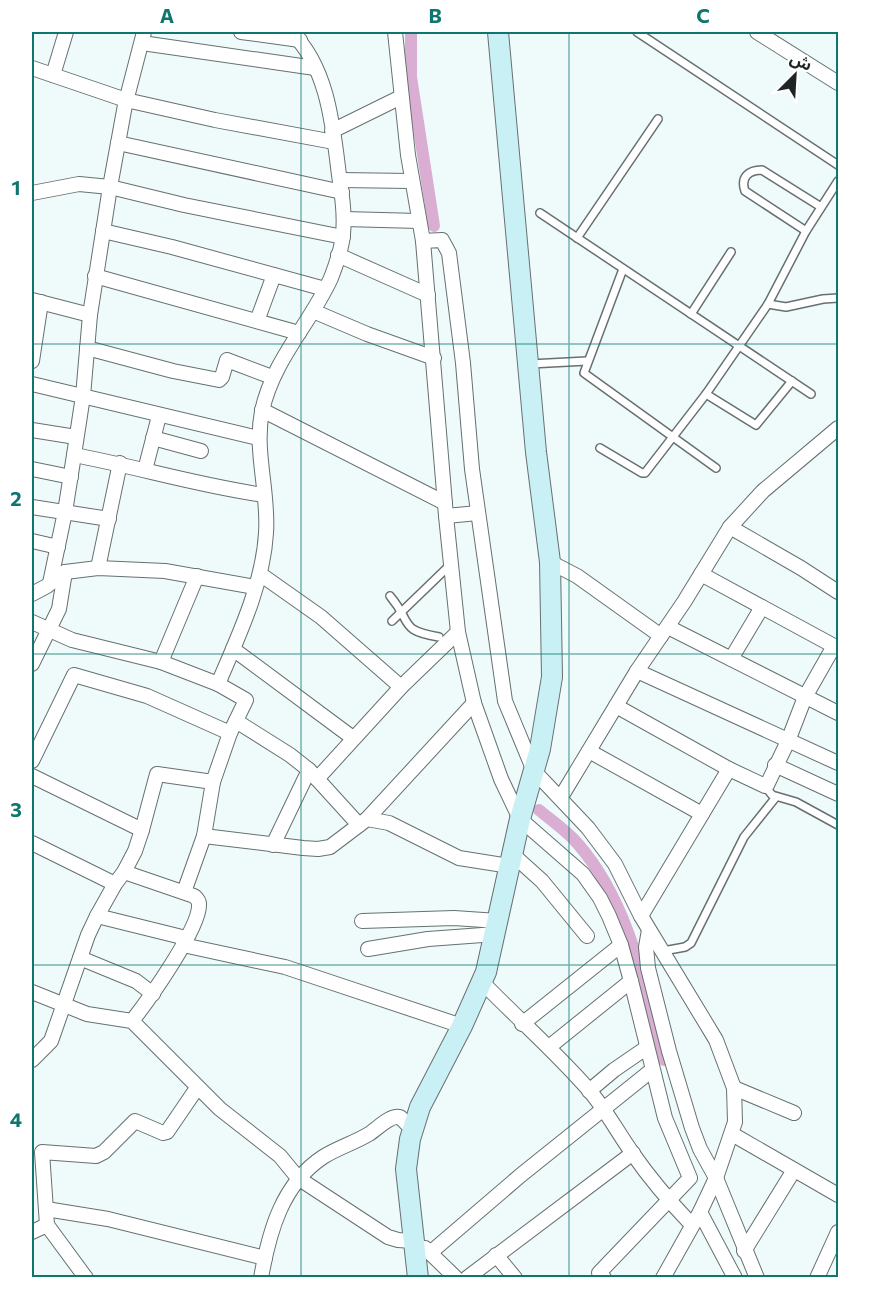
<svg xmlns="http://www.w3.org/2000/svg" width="870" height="1309" viewBox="0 0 870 1309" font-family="Commissioner,'Noto Sans Arabic',sans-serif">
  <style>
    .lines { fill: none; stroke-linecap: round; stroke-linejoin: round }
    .canal { stroke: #d9aed2; stroke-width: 12 }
    .service-casing { stroke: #677071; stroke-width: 10 }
    .minor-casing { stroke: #677071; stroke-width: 16 }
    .secondary-casing { stroke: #677071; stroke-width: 22 }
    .service { stroke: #fff; stroke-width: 7 }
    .minor { stroke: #fff; stroke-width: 14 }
    .secondary { stroke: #c9f0f4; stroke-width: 20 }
    .grid { fill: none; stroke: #0f766e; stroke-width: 1.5; stroke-opacity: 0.55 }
    .neatline { fill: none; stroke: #0f766e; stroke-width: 2 }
    .grid-label { font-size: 20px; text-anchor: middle; font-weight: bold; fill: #0f766e }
  </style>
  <rect width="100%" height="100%" fill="#effafb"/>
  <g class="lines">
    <g class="canal">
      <path d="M 411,32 L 411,77 L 434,226"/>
      <path d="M 539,810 C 552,821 567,831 578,844 C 630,904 644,985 664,1060"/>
    </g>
    <defs>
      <g id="service">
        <path d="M 637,32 L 838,165"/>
        <path d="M 540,213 L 811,394"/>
        <path d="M 806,231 L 745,191 C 740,177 749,170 762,170 L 821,207"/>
        <path d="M 577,238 L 658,119"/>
        <path d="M 623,269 L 584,373 L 716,468"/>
        <path d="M 768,304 L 786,307 L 823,299 L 838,298"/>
        <path d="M 691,314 L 731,252"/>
        <path d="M 530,364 L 587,361"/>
        <path d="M 706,394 L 756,425 L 792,381"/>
        <path d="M 600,448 L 642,473 L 645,473 L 706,394 L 768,304 L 806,231 L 838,181"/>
        <path d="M 390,596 C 413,623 398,630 439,637"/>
        <path d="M 392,621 L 450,565"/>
        <path d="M 765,786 L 772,795 L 796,802 L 838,825"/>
        <path d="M 663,951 L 685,947 L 691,943 L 744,837 L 776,797"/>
      </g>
      <g id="minor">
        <path d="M 241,32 L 300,40"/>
        <path d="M 395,32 L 408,155 L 423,241 L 442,240 L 449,253 L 463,363 L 472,469 L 505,701 L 534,771 L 588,828 L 615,864 L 641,916 L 716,1040 L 734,1088 L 735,1122 L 716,1178 L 700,1212 L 663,1278"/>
        <path d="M 757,32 L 838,83"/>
        <path d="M 142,43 L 315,68"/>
        <path d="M 32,68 L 126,100 L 215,120 L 334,142"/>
        <path d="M 53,75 L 66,32"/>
        <path d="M 332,131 L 401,97"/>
        <path d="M 118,143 L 342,192"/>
        <path d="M 340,180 L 411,181"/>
        <path d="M 32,193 L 79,184 L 110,187 L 184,205 L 343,237"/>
        <path d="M 344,219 L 419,221"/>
        <path d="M 103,231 L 172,247 L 325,289"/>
        <path d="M 423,241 L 446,516 L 458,632 L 474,703 L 501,779 L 520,819 L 583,874 L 600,898 L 609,916 L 621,945 L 631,981 L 665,1118 L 690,1178 L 599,1273 L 604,1278"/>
        <path d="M 338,255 L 428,295"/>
        <path d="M 95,276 L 299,333"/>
        <path d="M 32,300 L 90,315"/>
        <path d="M 313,311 L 367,334 L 434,358"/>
        <path d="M 257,321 L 274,275"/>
        <path d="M 87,348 L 173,371 L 219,380 L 222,377 L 227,360 L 272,377"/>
        <path d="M 32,361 L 41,302"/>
        <path d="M 32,384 L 258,438"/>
        <path d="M 262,410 L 445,503"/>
        <path d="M 32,430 L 76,437"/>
        <path d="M 153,438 L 201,451"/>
        <path d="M 74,455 C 138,467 200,486 264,495"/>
        <path d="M 32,469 L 71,477"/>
        <path d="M 145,470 L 159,416"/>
        <path d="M 32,507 L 109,519"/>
        <path d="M 446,516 L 478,513"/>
        <path d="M 730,527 L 763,491 L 838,428"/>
        <path d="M 32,541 L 58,547"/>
        <path d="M 550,562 L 577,576 L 661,636"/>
        <path d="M 98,568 L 120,463"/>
        <path d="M 260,574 L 321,617 L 401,687"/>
        <path d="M 50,583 L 65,512 L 74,455 L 83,396 L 90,315 L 110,187 L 125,105 L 144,32"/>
        <path d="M 32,594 L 47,586 L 65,572 L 98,568 L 165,571 L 255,587"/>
        <path d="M 32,622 L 72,640 L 161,662 L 218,684 C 238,637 263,585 266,533 C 269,492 254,452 262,411 C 273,360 310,324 331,278 C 336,265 342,248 343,234 C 345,215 342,195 339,175 C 333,127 328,67 291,32"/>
        <path d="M 668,627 L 838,713"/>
        <path d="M 233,649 L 353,738"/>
        <path d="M 731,659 L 762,607"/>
        <path d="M 161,662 L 197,576"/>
        <path d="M 32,664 L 59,609 L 65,572"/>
        <path d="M 637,671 L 838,763"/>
        <path d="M 616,706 L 729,769 L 765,786 L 767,785 L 788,741 L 805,697 L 834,646 L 701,574"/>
        <path d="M 236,721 L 290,755 L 309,770 L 359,825"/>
        <path d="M 589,751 L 702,814"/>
        <path d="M 32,761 L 74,675 L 147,696 L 230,733"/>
        <path d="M 775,765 L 838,794"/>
        <path d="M 32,776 L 142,830"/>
        <path d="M 317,779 L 401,687 L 458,632"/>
        <path d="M 561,797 L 637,671 L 684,602 L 730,527 L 801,568 L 838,592"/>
        <path d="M 367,819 L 389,823 L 459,858 L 510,866"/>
        <path d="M 204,836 L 303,848 L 318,849 L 330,847 L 367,819 L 474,703"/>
        <path d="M 32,843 L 115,884"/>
        <path d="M 273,845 L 309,770"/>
        <path d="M 512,854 L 542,881 L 587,936"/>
        <path d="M 124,872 L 194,896 C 197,899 199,900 199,904 C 201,927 147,1002 132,1021"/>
        <path d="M 184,892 L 204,836 L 213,782 L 230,733 L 246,700 L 218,684"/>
        <path d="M 97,916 L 186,938"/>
        <path d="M 641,916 L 729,769"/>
        <path d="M 362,921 L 454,918 L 498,921"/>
        <path d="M 649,930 L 646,947 L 648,968 L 669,1051 L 692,1128 L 700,1149 L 716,1178 L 757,1278"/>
        <path d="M 183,945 L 285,967 L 462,1026"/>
        <path d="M 368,949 L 428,939 L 496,934"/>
        <path d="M 80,958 L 136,981 L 153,994"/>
        <path d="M 482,982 C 517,1018 556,1052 589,1090 C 606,1110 618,1133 633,1154 C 651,1180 671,1203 692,1225"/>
        <path d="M 32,992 L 87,1014 L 132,1021 L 220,1109 L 280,1156 L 298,1178 L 388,1237 L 398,1240 L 413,1241"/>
        <path d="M 522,1024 L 621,945"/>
        <path d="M 549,1047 L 631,981"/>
        <path d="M 32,1060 L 51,1041 L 88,935 L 97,916 L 115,884 L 124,872 L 135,851 L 142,830 L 157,774 L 213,782"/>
        <path d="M 734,1088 L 794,1113"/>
        <path d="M 589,1091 L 614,1070 L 646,1048"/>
        <path d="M 732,1134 L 838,1195"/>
        <path d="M 46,1209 L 108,1219 L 265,1258"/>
        <path d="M 700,1212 L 735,1278"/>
        <path d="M 32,1232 L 47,1225"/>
        <path d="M 425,1248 L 456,1278"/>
        <path d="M 744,1251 L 794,1170"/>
        <path d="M 430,1253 L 521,1175 L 652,1070"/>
        <path d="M 496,1255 L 515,1278"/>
        <path d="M 86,1278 L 47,1225 L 42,1152 L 96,1156 L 104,1152 L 135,1121 L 163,1133 L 167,1132 L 197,1088"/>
        <path d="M 261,1278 C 269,1232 282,1184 323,1157 C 337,1148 354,1143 369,1134 C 378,1128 390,1115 400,1117 L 412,1129"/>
        <path d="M 467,1278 L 633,1153"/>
        <path d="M 817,1278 L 838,1232"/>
      </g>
      <path id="secondary" d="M 418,1278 L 406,1169 L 410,1139 L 420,1107 L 462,1026 L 486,972 L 520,819 L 540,749 L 552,677 L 550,562 L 536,452 L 498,32"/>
    </defs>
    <use href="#service" class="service-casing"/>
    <use href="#minor" class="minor-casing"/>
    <use href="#secondary" class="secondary-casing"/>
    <use href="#service" class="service"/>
    <use href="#minor" class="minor"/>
    <use href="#secondary" class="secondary"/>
  </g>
  <path class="grid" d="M 301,32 L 301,1278M 569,32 L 569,1278M 32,344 L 838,344M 32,654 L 838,654M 32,965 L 838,965"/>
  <rect width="870" height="1309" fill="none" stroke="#ffffff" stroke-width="66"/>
  <g transform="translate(795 75) rotate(24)" stroke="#ffffff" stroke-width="4.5" paint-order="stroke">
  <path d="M0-4.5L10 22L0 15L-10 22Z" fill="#1f2323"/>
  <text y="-9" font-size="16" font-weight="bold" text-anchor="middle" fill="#1f2323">ش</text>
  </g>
  <rect x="33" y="33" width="804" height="1243" class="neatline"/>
  <g class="grid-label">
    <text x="167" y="23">A</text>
    <text x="435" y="23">B</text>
    <text x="703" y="23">C</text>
    <text x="16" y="195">1</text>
    <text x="16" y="506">2</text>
    <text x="16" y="817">3</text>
    <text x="16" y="1127">4</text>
  </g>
</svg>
